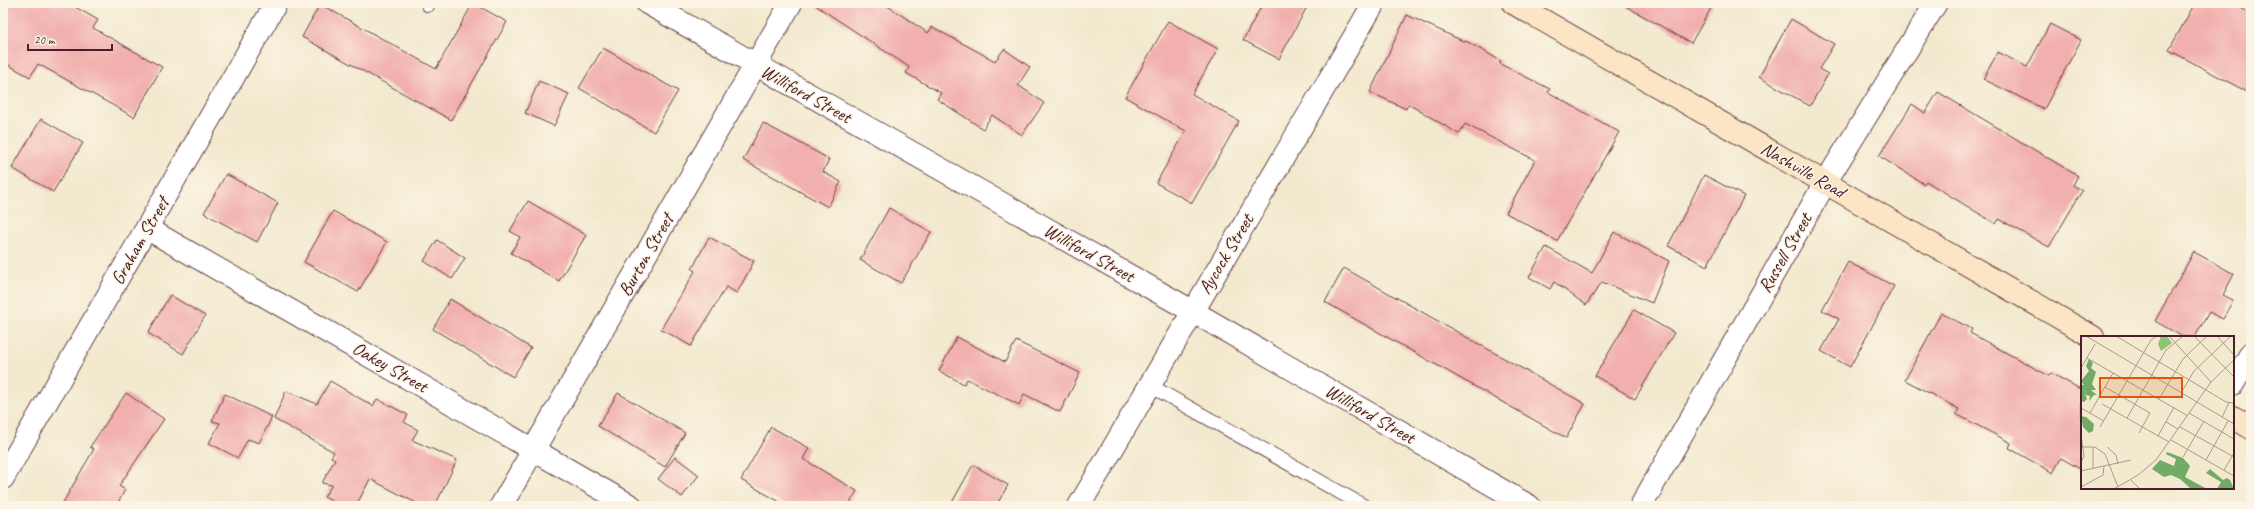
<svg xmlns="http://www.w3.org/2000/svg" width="2254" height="509" viewBox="0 0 2254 509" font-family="Caveat,sans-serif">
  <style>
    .building { fill: #f1afad }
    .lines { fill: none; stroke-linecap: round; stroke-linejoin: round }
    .service-casing { stroke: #633d43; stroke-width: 15 }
    .minor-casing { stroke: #633d43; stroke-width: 24 }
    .secondary-casing { stroke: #633d43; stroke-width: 24 }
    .service { stroke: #fff; stroke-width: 13 }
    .minor { stroke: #fff; stroke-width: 22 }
    .secondary { stroke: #fce5c4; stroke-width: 22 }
    .labels { text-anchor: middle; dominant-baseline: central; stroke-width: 3; stroke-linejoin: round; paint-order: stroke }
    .street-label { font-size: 19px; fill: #4a1f2b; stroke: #fcf5e5 }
    .inset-road { fill: none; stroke: #af988d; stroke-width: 1 }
    .view { fill: #e0560e; fill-opacity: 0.15; stroke: #e0560e; stroke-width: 2 }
    .inset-edge { fill: none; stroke: #4a1f2b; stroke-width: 2 }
  </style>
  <rect width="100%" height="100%" fill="#fcf5e5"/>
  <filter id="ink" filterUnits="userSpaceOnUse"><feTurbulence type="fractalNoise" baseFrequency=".025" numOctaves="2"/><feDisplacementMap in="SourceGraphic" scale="8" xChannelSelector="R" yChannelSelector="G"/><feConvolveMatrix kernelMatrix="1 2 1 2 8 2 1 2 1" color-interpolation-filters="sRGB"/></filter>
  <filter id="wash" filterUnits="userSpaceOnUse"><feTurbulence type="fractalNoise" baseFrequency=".012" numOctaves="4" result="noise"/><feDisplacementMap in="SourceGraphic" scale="16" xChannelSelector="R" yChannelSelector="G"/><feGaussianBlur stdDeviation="0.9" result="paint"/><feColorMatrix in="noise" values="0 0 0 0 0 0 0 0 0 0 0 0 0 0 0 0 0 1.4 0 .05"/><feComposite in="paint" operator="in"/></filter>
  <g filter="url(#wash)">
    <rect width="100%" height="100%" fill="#f2e9ce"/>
    <g id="blocks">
      <g class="building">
        <path d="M 3,3 L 68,3 L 98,20 L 93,28 L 162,67 L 134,117 L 38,64 L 30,77 L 3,62 Z"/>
        <path d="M 473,3 L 507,22 L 451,120 L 302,37 L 320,4 L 436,69 Z"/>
        <path d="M 812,3 L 883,3 L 928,33 L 932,27 L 995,61 L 1004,49 L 1030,67 L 1018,85 L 1044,103 L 1022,135 L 992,115 L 983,129 L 937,99 L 941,93 L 906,73 L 909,67 Z"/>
        <path d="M 1263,3 L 1309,3 L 1279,59 L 1243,40 Z"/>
        <path d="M 1620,3 L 1714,3 L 1691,43 Z"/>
        <path d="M 2195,3 L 2232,3 L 2251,14 L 2251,94 L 2169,50 Z"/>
        <path d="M 1407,15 L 1465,42 L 1466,41 L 1501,61 L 1500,64 L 1550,89 L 1548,92 L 1619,132 L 1557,241 L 1506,213 L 1535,160 L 1465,124 L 1459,134 L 1408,104 L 1406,109 L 1370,92 Z"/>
        <path d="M 1791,19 L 1834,44 L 1819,69 L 1828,74 L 1810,106 L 1759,77 Z"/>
        <path d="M 1168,21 L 1218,49 L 1192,94 L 1239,121 L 1192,203 L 1156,183 L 1186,131 L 1125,97 Z"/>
        <path d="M 2050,24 L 2081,40 L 2044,109 L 1983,79 L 1998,52 L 2027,67 Z"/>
        <path d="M 603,48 L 678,91 L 654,132 L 579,88 Z"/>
        <path d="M 539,81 L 569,94 L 554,126 L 525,113 Z"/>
        <path d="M 1938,92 L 2078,176 L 2073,185 L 2082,191 L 2049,247 L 1999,219 L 1996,224 L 1926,181 L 1924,184 L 1879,156 L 1912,104 L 1925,113 Z"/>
        <path d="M 41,119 L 83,143 L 53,192 L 12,168 Z"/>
        <path d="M 763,123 L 829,159 L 823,172 L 841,182 L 828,207 L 743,160 Z"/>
        <path d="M 226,174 L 278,203 L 257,242 L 204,213 Z"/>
        <path d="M 1704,175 L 1744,196 L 1707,266 L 1668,246 Z"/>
        <path d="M 528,201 L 586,235 L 559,281 L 511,253 L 520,237 L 510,231 Z"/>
        <path d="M 889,208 L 931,232 L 901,283 L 860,260 Z"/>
        <path d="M 333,211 L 387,242 L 358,292 L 304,262 Z"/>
        <path d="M 1614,232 L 1669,261 L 1652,303 L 1602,282 L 1586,305 L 1554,282 L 1550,289 L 1529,277 L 1546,247 L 1592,273 Z"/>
        <path d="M 709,237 L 754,261 L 737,293 L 726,287 L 691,346 L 661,329 L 695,271 L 692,269 Z"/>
        <path d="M 437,240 L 465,258 L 452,279 L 424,261 Z"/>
        <path d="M 2194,252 L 2234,274 L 2223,295 L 2233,300 L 2223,319 L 2209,312 L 2195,337 L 2183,337 L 2155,321 Z"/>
        <path d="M 1848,262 L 1894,286 L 1850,367 L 1821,351 L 1839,319 L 1822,310 Z"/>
        <path d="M 1344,268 L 1585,404 L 1566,438 L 1325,302 Z"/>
        <path d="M 170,295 L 205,316 L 183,354 L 148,333 Z"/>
        <path d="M 450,299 L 531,348 L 513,377 L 433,329 Z"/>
        <path d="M 1634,310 L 1674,333 L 1635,399 L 1595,376 Z"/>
        <path d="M 1941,313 L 1972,329 L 1970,333 L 2049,376 L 2051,373 L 2082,390 L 2082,470 L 2061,458 L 2053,473 L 2009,448 L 2011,443 L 1956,414 L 1959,409 L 1905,380 Z"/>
        <path d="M 957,337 L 1005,362 L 1016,341 L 1080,373 L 1060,412 L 1024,394 L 1019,405 L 967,379 L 964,384 L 939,371 Z"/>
        <path d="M 330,381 L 373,406 L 377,399 L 408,415 L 404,422 L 418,430 L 412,440 L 457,460 L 435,506 L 422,506 L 370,479 L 356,506 L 341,506 L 324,497 L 332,485 L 322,483 L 335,459 L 331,457 L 334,452 L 274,419 L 286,391 L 317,404 Z"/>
        <path d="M 126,393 L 164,419 L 119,486 L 125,490 L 116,506 L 61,506 L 94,449 L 90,447 Z"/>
        <path d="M 618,393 L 685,433 L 665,467 L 598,426 Z"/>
        <path d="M 225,394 L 272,417 L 259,443 L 248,439 L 238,458 L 209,443 L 220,423 L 212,421 Z"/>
        <path d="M 771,427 L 809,448 L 803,459 L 857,491 L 848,506 L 787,506 L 741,480 Z"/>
        <path d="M 675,457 L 699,475 L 682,497 L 658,479 Z"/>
        <path d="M 973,465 L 1008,485 L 996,506 L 950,506 Z"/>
      </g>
    </g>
  </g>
  <g filter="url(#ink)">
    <use href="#blocks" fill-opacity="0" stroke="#633d43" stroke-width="1"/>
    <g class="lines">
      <defs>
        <g id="service">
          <path d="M 428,5 L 429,3"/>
          <path d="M 1149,385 L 1364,506"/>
        </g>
        <g id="minor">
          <path d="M 647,3 L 1192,311 L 1529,506"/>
          <path d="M 148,229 L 631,506"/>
          <path d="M 2233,384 L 2251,353"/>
          <path d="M 3,478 L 276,3"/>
          <path d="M 501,506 L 791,3"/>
          <path d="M 1079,506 L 1374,3"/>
          <path d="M 1641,506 L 1825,183 L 1936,3"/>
        </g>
        <g id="secondary">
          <path d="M 1513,3 L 2093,337"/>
          <path d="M 2233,417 L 2251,428"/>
        </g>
      </defs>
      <use href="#service" class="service-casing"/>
      <use href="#minor" class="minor-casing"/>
      <use href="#secondary" class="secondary-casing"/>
      <use href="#service" class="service"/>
      <use href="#minor" class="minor"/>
      <use href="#secondary" class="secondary"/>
    </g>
  </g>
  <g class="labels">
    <g class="street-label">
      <text transform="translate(806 94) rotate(29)">Williford Street</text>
      <text transform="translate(1803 170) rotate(30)">Nashville Road</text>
      <text transform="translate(140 241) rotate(-60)">Graham Street</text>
      <text transform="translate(1089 253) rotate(29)">Williford Street</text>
      <text transform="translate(1785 253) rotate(-60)">Russell Street</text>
      <text transform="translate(1226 254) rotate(-59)">Aycock Street</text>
      <text transform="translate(646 255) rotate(-60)">Burton Street</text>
      <text transform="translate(390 367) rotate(30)">Oakey Street</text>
      <text transform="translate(1370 414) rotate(30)">Williford Street</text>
    </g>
  </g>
  <g transform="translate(2081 336)">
    <rect width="153" height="153" fill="#f2e9ce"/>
    <path d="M 80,0 L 86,0 L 91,7 L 80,15 L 77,8 Z" fill="#8ec476"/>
    <path d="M 8,23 L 12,27 L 10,32 L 15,36 L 11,48 L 15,54 L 10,54 L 16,59 L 13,59 L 8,65 L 9,60 L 5,59 L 2,51 L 6,63 L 3,66 L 0,65 L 0,49 L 3,49 L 0,45 L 8,35 L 5,30 ZM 0,80 L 5,81 L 13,88 L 12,95 L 8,97 L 2,91 ZM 86,116 L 102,122 L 109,130 L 104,141 L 126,153 L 110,153 L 99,143 L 90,139 L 83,141 L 71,133 L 79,124 L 93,130 L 95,123 L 85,118 ZM 129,133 L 142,144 L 146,142 L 149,144 L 153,153 L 136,153 L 140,146 L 125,137 Z" fill="#72aa67"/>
    <path class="inset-road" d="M 5,0 L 153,88M 35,0 L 145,66 L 153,67M 88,0 L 130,46M 113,0 L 153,41M 136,0 L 153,19M 6,22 L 107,80M 0,32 L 14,8M 24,51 L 69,77 L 58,97M 100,57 L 113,35 L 150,0M 78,63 L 102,23 L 126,0M 21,68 L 88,106M 0,72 L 23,85M 9,77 L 32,37M 108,77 L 153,103M 141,81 L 148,67M 46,82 L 85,14 L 102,0M 85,86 L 97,93M 19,91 L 70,4 L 76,0M 99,91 L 153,121M 0,99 L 3,120 L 0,126M 77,100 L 93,71M 90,104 L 153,140M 0,111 L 14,111 L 24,118 L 37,151M 12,111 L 12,132M 26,111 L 35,119 L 37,128M 102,121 L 123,85M 125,124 L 147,85M 143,134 L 153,117M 0,135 L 50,124M 50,144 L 59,153M 0,151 L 22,139 L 23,130M 33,153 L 57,139 L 75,124 L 130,46 L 153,24"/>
    <path class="view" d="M 19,42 L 101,42 L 101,61 L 19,61 Z"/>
    <rect width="153" height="153" class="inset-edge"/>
  </g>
  <rect width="2254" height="509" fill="none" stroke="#fcf5e5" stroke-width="16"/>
  <path d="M28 44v6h84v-6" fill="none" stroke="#4a1f2b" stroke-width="2"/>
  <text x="34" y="44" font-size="12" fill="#4a1f2b" stroke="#fcf5e5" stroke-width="3" paint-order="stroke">20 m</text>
</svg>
